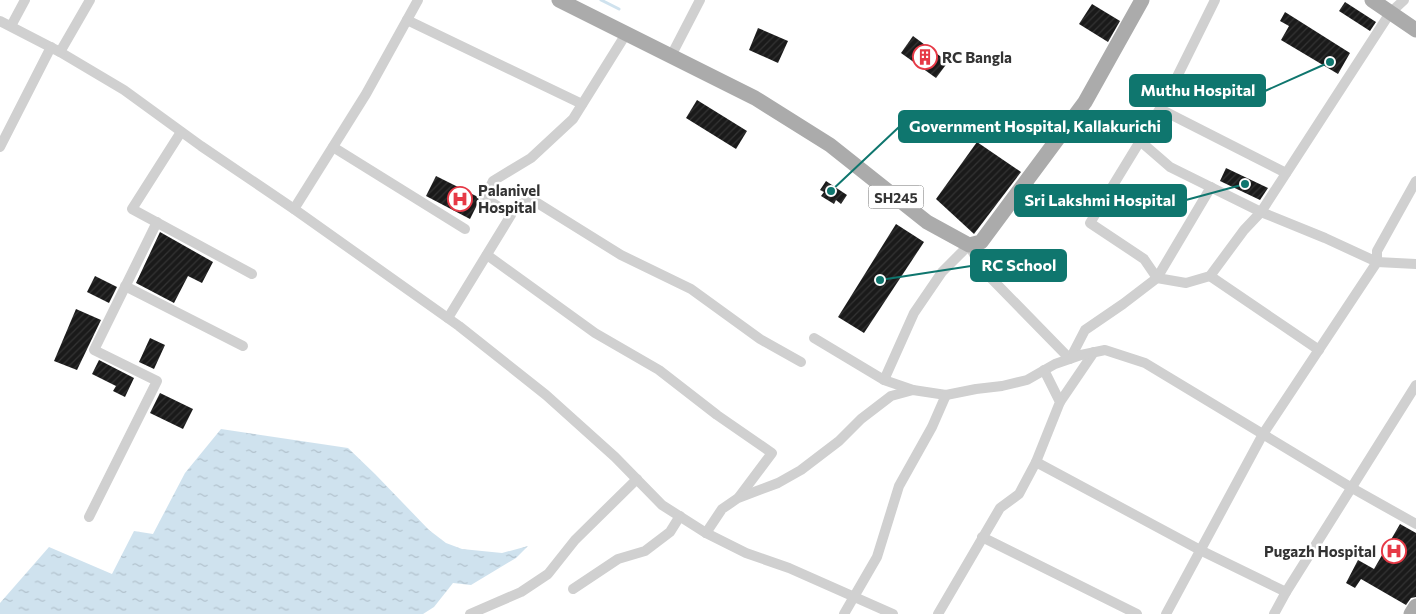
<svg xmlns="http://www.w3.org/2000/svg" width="1416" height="614" viewBox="0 0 1416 614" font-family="Commissioner,sans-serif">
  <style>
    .water { fill: url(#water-ripples) }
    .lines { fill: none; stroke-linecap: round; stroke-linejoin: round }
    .stream { stroke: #cfe2ee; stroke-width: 3 }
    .building { fill: url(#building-hatch) }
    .street { stroke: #d0d0d0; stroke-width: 10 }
    .primary { stroke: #ababab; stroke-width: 15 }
    .labels { text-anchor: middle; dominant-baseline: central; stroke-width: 5; stroke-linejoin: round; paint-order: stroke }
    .shield { fill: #fff; stroke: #707070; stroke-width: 1 }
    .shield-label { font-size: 14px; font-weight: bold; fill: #333 }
    .poi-label { font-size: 15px; font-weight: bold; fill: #333; stroke: #fff; text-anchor: start }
    .leader { fill: none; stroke: #0f766e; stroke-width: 2 }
    .callout-dot { fill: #0f766e; stroke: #fff; stroke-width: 2 }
    .callout { fill: #0f766e; stroke: #0f766e; stroke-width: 2 }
    .callout-label { font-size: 16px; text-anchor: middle; font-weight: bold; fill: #fff }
  </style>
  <defs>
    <pattern id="water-ripples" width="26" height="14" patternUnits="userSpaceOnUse" patternTransform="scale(1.25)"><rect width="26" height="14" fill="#cfe2ee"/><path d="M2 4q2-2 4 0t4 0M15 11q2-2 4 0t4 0" fill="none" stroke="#b2c2cd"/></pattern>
    <pattern id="building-hatch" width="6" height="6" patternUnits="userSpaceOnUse" patternTransform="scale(1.25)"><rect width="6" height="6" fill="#1a1a1a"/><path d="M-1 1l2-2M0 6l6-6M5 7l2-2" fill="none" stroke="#333"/></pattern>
  </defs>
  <rect width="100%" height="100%" fill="#fff"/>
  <path class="water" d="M 221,429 L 348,448 L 375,474 L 429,530 L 446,543 L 462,549 L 502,553 L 528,546 L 516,558 L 471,585 L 453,583 L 434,607 L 423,614 L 0,614 L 0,603 L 49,547 L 112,574 L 134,531 L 153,534 L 185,473 Z"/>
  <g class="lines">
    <path class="stream" d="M 601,0 L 619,9"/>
  </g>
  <g class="building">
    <path d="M 1345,2 L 1376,22 L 1370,31 L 1339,11 Z"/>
    <path d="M 1092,4 L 1120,21 L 1108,42 L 1079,24 Z"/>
    <path d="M 1285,12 L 1350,53 L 1338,74 L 1281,40 L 1289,26 L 1280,21 Z"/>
    <path d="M 758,28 L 788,41 L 778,63 L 749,50 Z"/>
    <path d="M 913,36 L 948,62 L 936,78 L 901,53 Z"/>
    <path d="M 697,100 L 747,131 L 736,149 L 686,118 Z"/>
    <path d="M 977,142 L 1021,172 L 974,234 L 936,199 Z"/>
    <path d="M 1226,168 L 1268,188 L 1260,200 L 1220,181 Z"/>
    <path d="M 436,176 L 478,197 L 479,201 L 470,219 L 426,196 Z"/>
    <path d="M 826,181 L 847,195 L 841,204 L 836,200 L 834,204 L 821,196 L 824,192 L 820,190 Z"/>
    <path d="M 896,224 L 924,242 L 864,333 L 838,317 Z"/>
    <path d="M 160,232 L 213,262 L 202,283 L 188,276 L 174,303 L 136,283 Z"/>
    <path d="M 95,276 L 117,287 L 109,303 L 87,292 Z"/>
    <path d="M 76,309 L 101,320 L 77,370 L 54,361 Z"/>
    <path d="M 150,338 L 165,345 L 154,369 L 139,362 Z"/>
    <path d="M 99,360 L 134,378 L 125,397 L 113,391 L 116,386 L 92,374 Z"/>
    <path d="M 160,393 L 193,409 L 183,429 L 150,413 Z"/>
    <path d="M 1400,524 L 1416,533 L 1416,597 L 1411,598 L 1406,605 L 1361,579 L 1355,588 L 1346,583 L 1358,560 L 1374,569 Z"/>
  </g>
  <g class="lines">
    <g class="street">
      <path d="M 407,20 L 582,104"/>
      <path d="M 0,21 L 60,52 L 124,90 L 201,146 L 294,209 L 459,326 L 546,395 L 615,457 L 662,505 L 706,533 L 746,553 L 789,568 L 893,614"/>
      <path d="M 11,26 L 25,0"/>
      <path d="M 60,52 L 90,0"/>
      <path d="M 671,56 L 700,0"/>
      <path d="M 1160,109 L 1286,173"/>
      <path d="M 181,132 L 132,209 L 252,274"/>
      <path d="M 1140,141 L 1170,167 L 1261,212 L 1325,238 L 1377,262 L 1416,264"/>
      <path d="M 0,147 L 51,47"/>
      <path d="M 333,147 L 465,229"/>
      <path d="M 1211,187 L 1157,278 L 1144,259 L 1090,223 L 1167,97 L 1215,0"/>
      <path d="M 294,209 L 366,94 L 418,0"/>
      <path d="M 504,210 L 518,206 L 531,199 L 621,255 L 691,289 L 760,339 L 801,362"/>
      <path d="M 487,255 L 595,333 L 659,370 L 717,415 L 772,453 L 739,497"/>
      <path d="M 1210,276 L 1319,350"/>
      <path d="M 125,286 L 243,346"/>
      <path d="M 448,318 L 511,215 L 485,198 L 493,181 L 531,158 L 573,119 L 626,34"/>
      <path d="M 814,338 L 884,380 L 913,390"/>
      <path d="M 884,380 L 914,313 L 942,272 L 969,245 L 982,269 L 1070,359 L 1085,330 L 1123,304 L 1157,278 L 1186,283 L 1210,276 L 1244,230 L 1261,212 L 1390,13 L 1404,0"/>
      <path d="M 1060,402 L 1094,352"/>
      <path d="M 1036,462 L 1202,551 L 1286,592"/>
      <path d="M 89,517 L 157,381 L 94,350 L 157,222"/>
      <path d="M 706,533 L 722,509 L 738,498 L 778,483 L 801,470 L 839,441 L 861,419 L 891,396 L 913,390 L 946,395 L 976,389 L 1002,386 L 1027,380 L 1055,364 L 1081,355 L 1105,350 L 1145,363 L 1352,488 L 1416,524"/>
      <path d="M 982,537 L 1137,614"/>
      <path d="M 573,589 L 618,559 L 645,551 L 670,532 L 680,516"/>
      <path d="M 470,614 L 521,592 L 548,574 L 575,540 L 637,479"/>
      <path d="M 844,614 L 877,557 L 899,486 L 932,427 L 946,395"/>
      <path d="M 938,614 L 1000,508 L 1019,494 L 1036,462 L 1060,402 L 1044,370"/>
      <path d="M 1166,614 L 1263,434 L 1377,262 L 1377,251 L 1416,181"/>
      <path d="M 1274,614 L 1286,592 L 1416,385"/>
    </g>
    <g class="primary">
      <path d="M 559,0 L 755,98 L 830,145 L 927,222 L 969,245 L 981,242 L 1085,102 L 1142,0"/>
      <path d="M 1372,0 L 1416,30"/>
      <path d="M 1411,614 L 1416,606"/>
    </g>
  </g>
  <defs>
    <symbol id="building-ring" viewBox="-11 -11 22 22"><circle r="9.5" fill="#fff" stroke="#e63946" stroke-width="1.5"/><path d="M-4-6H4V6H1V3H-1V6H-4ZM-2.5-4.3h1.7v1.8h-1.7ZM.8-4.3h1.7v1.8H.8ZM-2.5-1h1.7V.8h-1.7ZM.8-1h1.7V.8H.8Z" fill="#e63946"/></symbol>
    <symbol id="hospital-ring" viewBox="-11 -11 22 22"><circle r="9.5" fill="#fff" stroke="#e63946" stroke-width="1.5"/><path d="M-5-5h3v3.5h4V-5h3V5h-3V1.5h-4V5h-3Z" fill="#e63946"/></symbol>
  </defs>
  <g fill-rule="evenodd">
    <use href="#building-ring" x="911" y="43" width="28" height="28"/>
    <use href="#hospital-ring" x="446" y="185" width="28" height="28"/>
    <use href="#hospital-ring" x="1380" y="537" width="28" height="28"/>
  </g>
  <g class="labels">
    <rect class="shield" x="868.5" y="185.5" width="55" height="23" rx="4"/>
    <g class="shield-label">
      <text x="896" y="197">SH245</text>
    </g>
    <g class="poi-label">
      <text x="942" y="57">RC Bangla</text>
      <text x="478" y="190">Palanivel<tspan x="478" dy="17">Hospital</tspan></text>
      <text x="1376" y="551" text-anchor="end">Pugazh Hospital</text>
    </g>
  </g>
  <path class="leader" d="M1330 62L1265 91M831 191L899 127M1245 184L1186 200M880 280L971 266"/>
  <g class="callout-dot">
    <circle cx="1330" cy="62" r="5"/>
    <circle cx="831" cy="191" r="5"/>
    <circle cx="1245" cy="184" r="5"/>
    <circle cx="880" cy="280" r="5"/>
  </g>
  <g class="callout">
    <rect x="1130" y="75" width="135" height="31" rx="5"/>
    <rect x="899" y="111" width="272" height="31" rx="5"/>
    <rect x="1015" y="185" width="171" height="31" rx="5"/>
    <rect x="971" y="250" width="95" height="31" rx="5"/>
  </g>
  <g class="callout-label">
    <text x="1198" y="96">Muthu Hospital</text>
    <text x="1035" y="132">Government Hospital, Kallakurichi</text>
    <text x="1100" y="206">Sri Lakshmi Hospital</text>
    <text x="1019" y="271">RC School</text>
  </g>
</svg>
